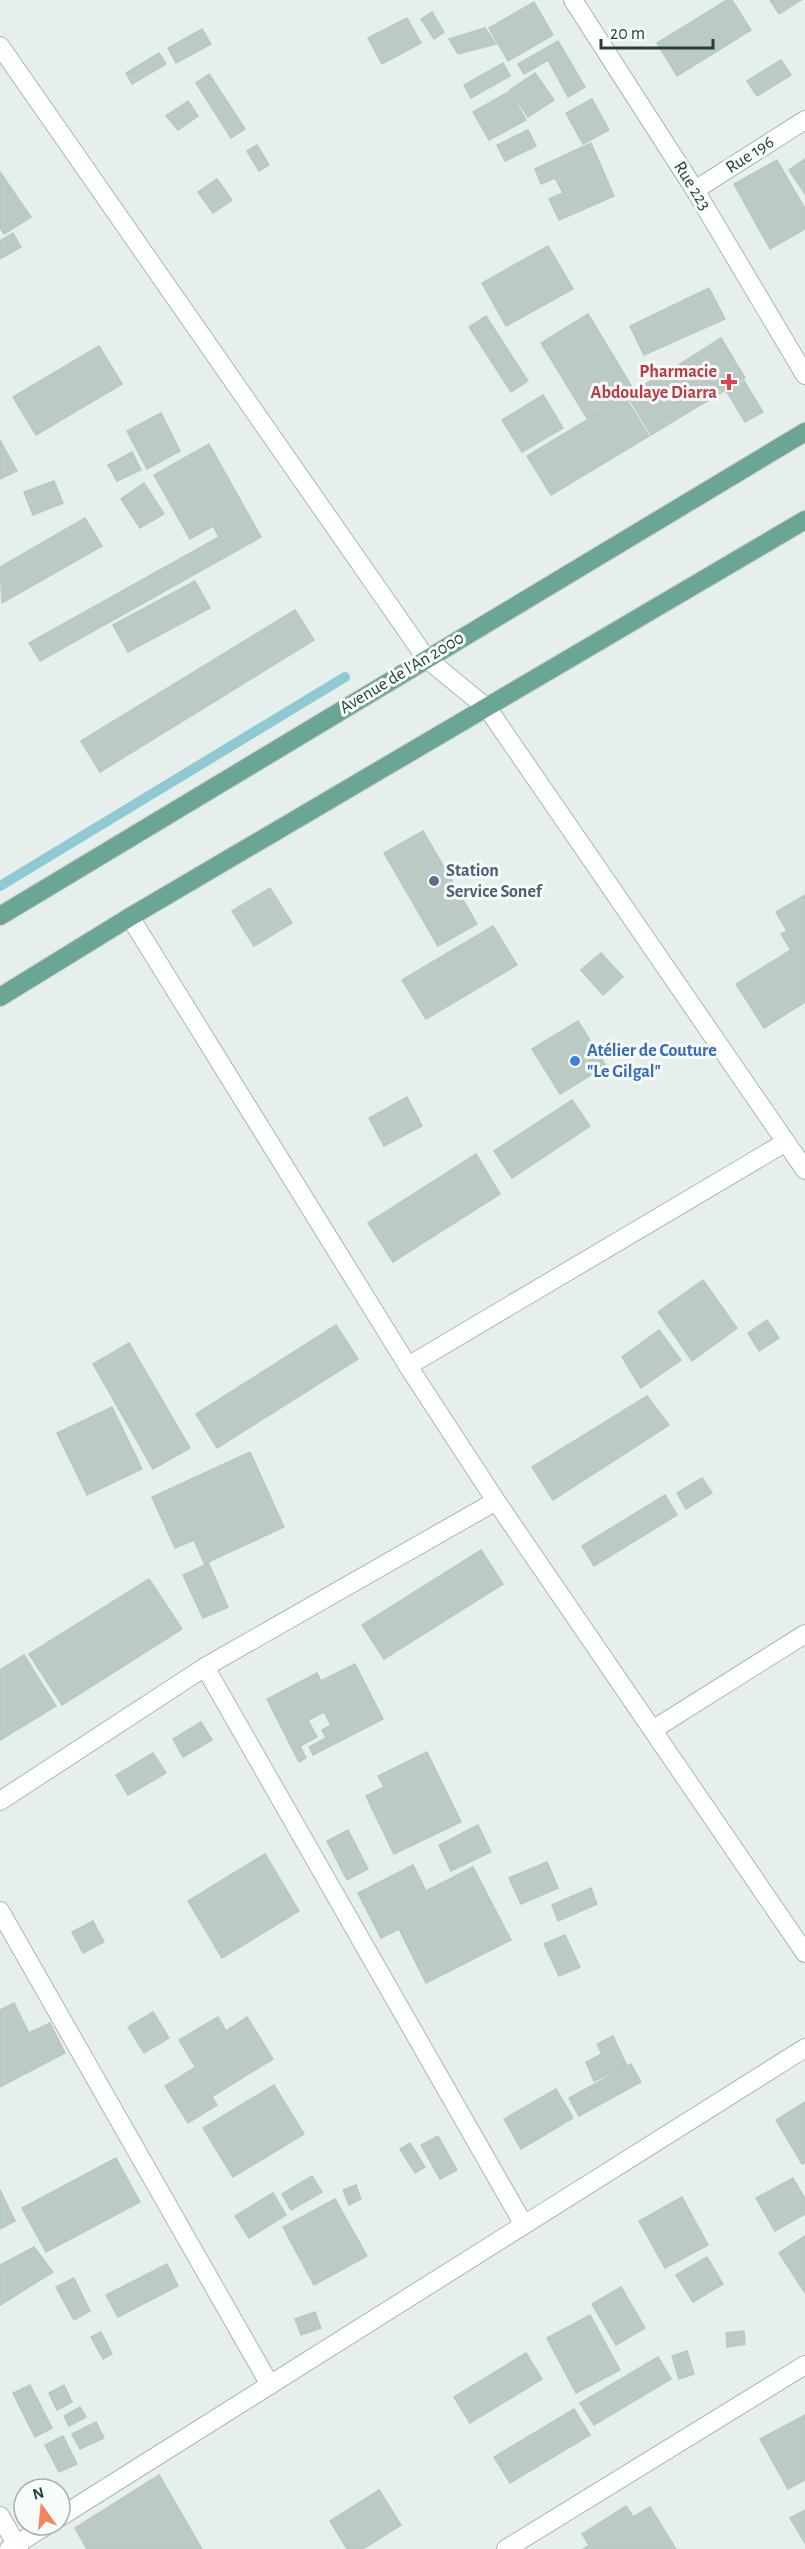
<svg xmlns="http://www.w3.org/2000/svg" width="805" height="2549" viewBox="0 0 805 2549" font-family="'Alegreya Sans',sans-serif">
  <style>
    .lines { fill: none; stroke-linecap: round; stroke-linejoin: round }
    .stream { stroke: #8ec9d4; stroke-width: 10 }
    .building { fill: #bbcac4; stroke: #b8c9c2; stroke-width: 1.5 }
    .street-casing { stroke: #a8b8b2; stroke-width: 20 }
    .secondary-casing { stroke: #a4bbb3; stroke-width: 20 }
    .primary-casing { stroke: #c2cac8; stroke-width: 20 }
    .street { stroke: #fff; stroke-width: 18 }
    .secondary { stroke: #fff; stroke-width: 18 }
    .primary { stroke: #6aa596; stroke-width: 18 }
    .health-dot { fill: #e0444e; stroke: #f7fbf9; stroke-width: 2 }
    .service-dot { fill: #5c6f8a; stroke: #f7fbf9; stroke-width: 2 }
    .shop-dot { fill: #3f7fe0; stroke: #f7fbf9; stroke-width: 2 }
    .labels { text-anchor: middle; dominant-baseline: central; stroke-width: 6; stroke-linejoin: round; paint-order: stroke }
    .street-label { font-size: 18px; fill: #24423a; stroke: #f7fbf9 }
    .health-label { font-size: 18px; font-weight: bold; fill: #be3a42; stroke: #f7fbf9; text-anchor: end }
    .service-label { font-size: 18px; font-weight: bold; fill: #4e5e75; stroke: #f7fbf9; text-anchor: start }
    .shop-label { font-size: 18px; font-weight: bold; fill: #366cbe; stroke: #f7fbf9; text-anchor: start }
  </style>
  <rect width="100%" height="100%" fill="#e6efeb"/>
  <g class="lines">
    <path class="stream" d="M 0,886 L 345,677"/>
  </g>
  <g class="building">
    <path d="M 727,0 L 732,0 L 751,30 L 677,76 L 657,43 Z"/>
    <path d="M 770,0 L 801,0 L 779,14 Z"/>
    <path d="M 534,2 L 553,35 L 508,61 L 489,28 Z"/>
    <path d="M 432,12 L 444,32 L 434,39 L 421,19 Z"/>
    <path d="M 407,18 L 421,43 L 382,64 L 368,38 Z"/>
    <path d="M 485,28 L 496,44 L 458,54 L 449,39 Z"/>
    <path d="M 202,29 L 211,44 L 176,63 L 168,48 Z"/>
    <path d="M 558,41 L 585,87 L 568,97 L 548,60 L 524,74 L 518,64 Z"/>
    <path d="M 159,53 L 166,64 L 132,84 L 126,73 Z"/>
    <path d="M 781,60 L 791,75 L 757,96 L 747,81 Z"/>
    <path d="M 503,63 L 510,76 L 471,98 L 464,85 Z"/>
    <path d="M 535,73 L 554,100 L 528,117 L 510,90 Z"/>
    <path d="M 209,74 L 245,129 L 231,138 L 196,83 Z"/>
    <path d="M 510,91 L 526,120 L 489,140 L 473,112 Z"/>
    <path d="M 592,99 L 609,130 L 583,144 L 566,113 Z"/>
    <path d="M 188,101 L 198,116 L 178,130 L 166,116 Z"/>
    <path d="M 528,130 L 536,146 L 505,161 L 497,145 Z"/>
    <path d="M 591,143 L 614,196 L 559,220 L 549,199 L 563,193 L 555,178 L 541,184 L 535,169 Z"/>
    <path d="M 257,145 L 269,165 L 259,171 L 247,151 Z"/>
    <path d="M 805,159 L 805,194 L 789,170 Z"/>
    <path d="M 777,160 L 805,209 L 805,229 L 770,249 L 734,184 Z"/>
    <path d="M 0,172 L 31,217 L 4,234 L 0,228 Z"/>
    <path d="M 217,179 L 232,200 L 213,213 L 198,192 Z"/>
    <path d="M 13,233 L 21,247 L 0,259 L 0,241 Z"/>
    <path d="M 548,246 L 573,289 L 506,326 L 482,283 Z"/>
    <path d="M 709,288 L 725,319 L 644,355 L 630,326 Z"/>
    <path d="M 588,314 L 635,392 L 588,420 L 541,343 Z"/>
    <path d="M 486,316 L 528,381 L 511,392 L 469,327 Z"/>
    <path d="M 721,338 L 745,378 L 701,405 L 677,366 Z"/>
    <path d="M 99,346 L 122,384 L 36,435 L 13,397 Z"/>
    <path d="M 675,366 L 700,405 L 651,435 L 627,395 Z"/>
    <path d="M 744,381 L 763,412 L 745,422 L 727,392 Z"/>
    <path d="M 543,395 L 563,428 L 522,452 L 502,420 Z"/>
    <path d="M 625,397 L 649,436 L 551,495 L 527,456 Z"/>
    <path d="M 161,413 L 180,451 L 147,469 L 127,431 Z"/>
    <path d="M 0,440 L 17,471 L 0,479 Z"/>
    <path d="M 209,444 L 261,537 L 40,661 L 29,643 L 219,537 L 213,526 L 190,539 L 154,475 Z"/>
    <path d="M 132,452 L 141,470 L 117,481 L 108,465 Z"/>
    <path d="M 54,481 L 63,503 L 33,515 L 24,492 Z"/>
    <path d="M 144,483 L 164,514 L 140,528 L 121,499 Z"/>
    <path d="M 85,518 L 102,546 L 2,603 L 0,567 Z"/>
    <path d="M 195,581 L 210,608 L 128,652 L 113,625 Z"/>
    <path d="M 295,610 L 314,640 L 100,772 L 81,741 Z"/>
    <path d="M 423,831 L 477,924 L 438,946 L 384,853 Z"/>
    <path d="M 270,888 L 292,923 L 254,946 L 232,911 Z"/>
    <path d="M 805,895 L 805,1002 L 764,1028 L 736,984 L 791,950 L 781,934 L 787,931 L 776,912 Z"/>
    <path d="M 493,926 L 517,965 L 426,1019 L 402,980 Z"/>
    <path d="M 601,953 L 623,977 L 603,995 L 581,970 Z"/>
    <path d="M 578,1021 L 606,1066 L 560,1094 L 532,1049 Z"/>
    <path d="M 407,1097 L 422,1126 L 384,1146 L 369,1118 Z"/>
    <path d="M 572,1100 L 590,1126 L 512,1178 L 494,1151 Z"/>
    <path d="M 476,1154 L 500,1194 L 393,1262 L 368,1223 Z"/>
    <path d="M 703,1280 L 737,1328 L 692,1361 L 658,1312 Z"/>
    <path d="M 767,1320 L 779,1338 L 759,1351 L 748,1333 Z"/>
    <path d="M 336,1325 L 358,1359 L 217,1448 L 196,1414 Z"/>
    <path d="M 659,1330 L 681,1360 L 641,1388 L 622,1357 Z"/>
    <path d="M 129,1343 L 190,1448 L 153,1469 L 93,1364 Z"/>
    <path d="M 647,1396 L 669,1425 L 553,1500 L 532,1467 Z"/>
    <path d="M 112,1407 L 142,1469 L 87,1495 L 57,1433 Z"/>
    <path d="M 250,1452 L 284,1527 L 208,1562 L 228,1607 L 203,1618 L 183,1575 L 205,1565 L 194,1540 L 175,1548 L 152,1497 Z"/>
    <path d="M 702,1478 L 712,1493 L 686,1509 L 677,1493 Z"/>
    <path d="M 665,1495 L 677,1515 L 594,1566 L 582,1546 Z"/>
    <path d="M 481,1550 L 503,1584 L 384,1659 L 362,1625 Z"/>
    <path d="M 149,1579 L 182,1629 L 62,1705 L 29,1654 Z"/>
    <path d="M 24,1655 L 56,1706 L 0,1740 L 0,1670 Z"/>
    <path d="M 355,1664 L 383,1719 L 313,1755 L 309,1747 L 326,1738 L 322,1730 L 331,1725 L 324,1712 L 308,1720 L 317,1737 L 300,1746 L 306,1758 L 299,1762 L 267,1699 L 317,1673 L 321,1681 Z"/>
    <path d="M 201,1722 L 212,1740 L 183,1757 L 173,1739 Z"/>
    <path d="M 427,1752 L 461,1822 L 394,1854 L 366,1796 L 384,1787 L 378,1776 Z"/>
    <path d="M 153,1753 L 166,1773 L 128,1795 L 116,1775 Z"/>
    <path d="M 478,1825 L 491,1852 L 451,1871 L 439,1845 Z"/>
    <path d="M 348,1830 L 368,1869 L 347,1880 L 327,1841 Z"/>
    <path d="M 265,1854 L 299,1911 L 222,1958 L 188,1901 Z"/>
    <path d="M 547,1862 L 558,1888 L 521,1904 L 509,1878 Z"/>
    <path d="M 413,1865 L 426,1891 L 473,1867 L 511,1940 L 426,1983 L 399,1929 L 381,1938 L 358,1893 Z"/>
    <path d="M 591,1888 L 597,1904 L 558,1921 L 552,1905 Z"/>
    <path d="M 93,1921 L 104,1942 L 83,1953 L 72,1932 Z"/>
    <path d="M 565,1935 L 580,1967 L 559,1976 L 544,1944 Z"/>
    <path d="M 14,2003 L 29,2033 L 50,2023 L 65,2053 L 0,2087 L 0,2010 Z"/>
    <path d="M 153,2012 L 169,2038 L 144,2053 L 128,2027 Z"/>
    <path d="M 218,2017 L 226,2031 L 247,2017 L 273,2059 L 213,2096 L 179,2040 Z"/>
    <path d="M 613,2036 L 627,2066 L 594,2081 L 586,2062 L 602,2054 L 597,2044 Z"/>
    <path d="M 631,2064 L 641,2082 L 579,2116 L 569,2098 Z"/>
    <path d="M 194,2068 L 217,2105 L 188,2123 L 165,2086 Z"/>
    <path d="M 274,2085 L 304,2134 L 233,2177 L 203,2128 Z"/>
    <path d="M 556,2089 L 573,2118 L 521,2149 L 504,2119 Z"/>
    <path d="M 805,2102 L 805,2162 L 802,2164 L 776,2120 Z"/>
    <path d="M 438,2136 L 457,2170 L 440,2179 L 421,2145 Z"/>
    <path d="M 410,2143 L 425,2167 L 415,2173 L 400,2149 Z"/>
    <path d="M 116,2158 L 140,2202 L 46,2252 L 22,2208 Z"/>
    <path d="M 312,2176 L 322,2192 L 291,2210 L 282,2194 Z"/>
    <path d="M 793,2178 L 805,2199 L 805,2214 L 775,2231 L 756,2198 Z"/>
    <path d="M 356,2185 L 361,2199 L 349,2205 L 343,2190 Z"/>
    <path d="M 0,2190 L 15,2221 L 0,2229 Z"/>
    <path d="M 273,2193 L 286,2215 L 249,2238 L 235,2216 Z"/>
    <path d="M 682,2197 L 708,2245 L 665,2268 L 639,2221 Z"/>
    <path d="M 335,2199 L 367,2256 L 314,2285 L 283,2227 Z"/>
    <path d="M 805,2236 L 805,2293 L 779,2253 Z"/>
    <path d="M 34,2247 L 53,2272 L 0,2305 L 0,2265 Z"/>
    <path d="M 707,2257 L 723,2284 L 693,2302 L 676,2275 Z"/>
    <path d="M 167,2264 L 178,2286 L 118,2317 L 106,2295 Z"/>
    <path d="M 74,2278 L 90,2311 L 74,2320 L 56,2287 Z"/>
    <path d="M 621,2287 L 645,2328 L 616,2345 L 592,2304 Z"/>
    <path d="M 315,2312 L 321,2328 L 301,2335 L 295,2319 Z"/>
    <path d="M 590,2315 L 620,2370 L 576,2393 L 547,2338 Z"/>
    <path d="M 744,2331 L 745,2344 L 727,2347 L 726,2333 Z"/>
    <path d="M 101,2332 L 112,2354 L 103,2359 L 91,2337 Z"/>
    <path d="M 687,2351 L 694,2374 L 679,2379 L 672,2356 Z"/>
    <path d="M 526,2353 L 542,2379 L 470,2423 L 454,2397 Z"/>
    <path d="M 658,2357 L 671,2379 L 594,2425 L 580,2403 Z"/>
    <path d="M 30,2385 L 52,2428 L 35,2437 L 13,2393 Z"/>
    <path d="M 64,2385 L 72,2402 L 57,2410 L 49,2393 Z"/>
    <path d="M 80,2407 L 86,2417 L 69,2426 L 64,2416 Z"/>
    <path d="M 574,2409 L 590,2435 L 510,2483 L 494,2457 Z"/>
    <path d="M 805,2415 L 805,2480 L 788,2489 L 760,2439 Z"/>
    <path d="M 96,2422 L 104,2438 L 80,2449 L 72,2434 Z"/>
    <path d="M 63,2436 L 77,2464 L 59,2472 L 45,2445 Z"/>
    <path d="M 159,2475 L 202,2549 L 87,2549 L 75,2528 Z"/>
    <path d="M 379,2490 L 401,2525 L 363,2549 L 347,2549 L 330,2521 Z"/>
    <path d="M 626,2506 L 633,2517 L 650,2507 L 676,2549 L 583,2549 L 589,2545 L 582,2534 Z"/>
    <path d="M 805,2510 L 805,2543 L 790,2518 Z"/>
  </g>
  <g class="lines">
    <defs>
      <g id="street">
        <path d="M 573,0 L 695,190 L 805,375"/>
        <path d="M 695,190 L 805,120"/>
        <path d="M 130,917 L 408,1366 L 496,1501 L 805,1953"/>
        <path d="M 408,1366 L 786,1142"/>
        <path d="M 205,1667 L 524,2225"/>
        <path d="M 654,1729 L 805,1634"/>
        <path d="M 0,1801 L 205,1667 L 496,1501"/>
        <path d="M 0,1911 L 270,2385"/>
        <path d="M 0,2516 L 19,2549"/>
        <path d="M 60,2517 L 805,2048"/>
        <path d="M 9,2549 L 47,2525"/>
        <path d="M 506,2549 L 805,2365"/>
      </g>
      <path id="secondary" d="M 0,46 L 426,658 L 488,709 L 805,1170"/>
      <g id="primary">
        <path d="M 0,916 L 805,432"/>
        <path d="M 0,997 L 130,917 L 805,520"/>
      </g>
    </defs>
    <use href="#street" class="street-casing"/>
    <use href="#secondary" class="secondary-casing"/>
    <use href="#primary" class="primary-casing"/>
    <use href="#street" class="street"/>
    <use href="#secondary" class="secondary"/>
    <use href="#primary" class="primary"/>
  </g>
  <path class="health-dot" d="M726 373h6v6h6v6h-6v6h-6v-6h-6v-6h6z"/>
  <circle class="service-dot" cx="434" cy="881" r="6"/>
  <circle class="shop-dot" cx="575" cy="1061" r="6"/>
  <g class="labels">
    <g class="street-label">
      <text transform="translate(750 155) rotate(-33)">Rue 196</text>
      <text transform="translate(692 186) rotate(58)">Rue 223</text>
      <text transform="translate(402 673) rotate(-31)">Avenue de l'An 2000</text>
    </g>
    <g class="health-label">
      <text x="717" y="372">Pharmacie<tspan x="717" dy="21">Abdoulaye Diarra</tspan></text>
    </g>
    <g class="service-label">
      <text x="446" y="871">Station<tspan x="446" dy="21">Service Sonef</tspan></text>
    </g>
    <g class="shop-label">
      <text x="587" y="1051">Atélier de Couture<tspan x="587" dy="21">"Le Gilgal"</tspan></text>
    </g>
  </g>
  <g transform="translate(42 2507) rotate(345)"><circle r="28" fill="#f7fbf9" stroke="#a3b1ad" stroke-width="1.5"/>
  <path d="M0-4.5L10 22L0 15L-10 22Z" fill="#f4845f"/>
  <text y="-9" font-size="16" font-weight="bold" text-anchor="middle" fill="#24423a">N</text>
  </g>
  <path d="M601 39v9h112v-9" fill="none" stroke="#24423a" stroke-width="3"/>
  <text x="610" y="39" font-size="18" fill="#24423a" stroke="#f7fbf9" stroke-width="4.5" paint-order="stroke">20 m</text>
</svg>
